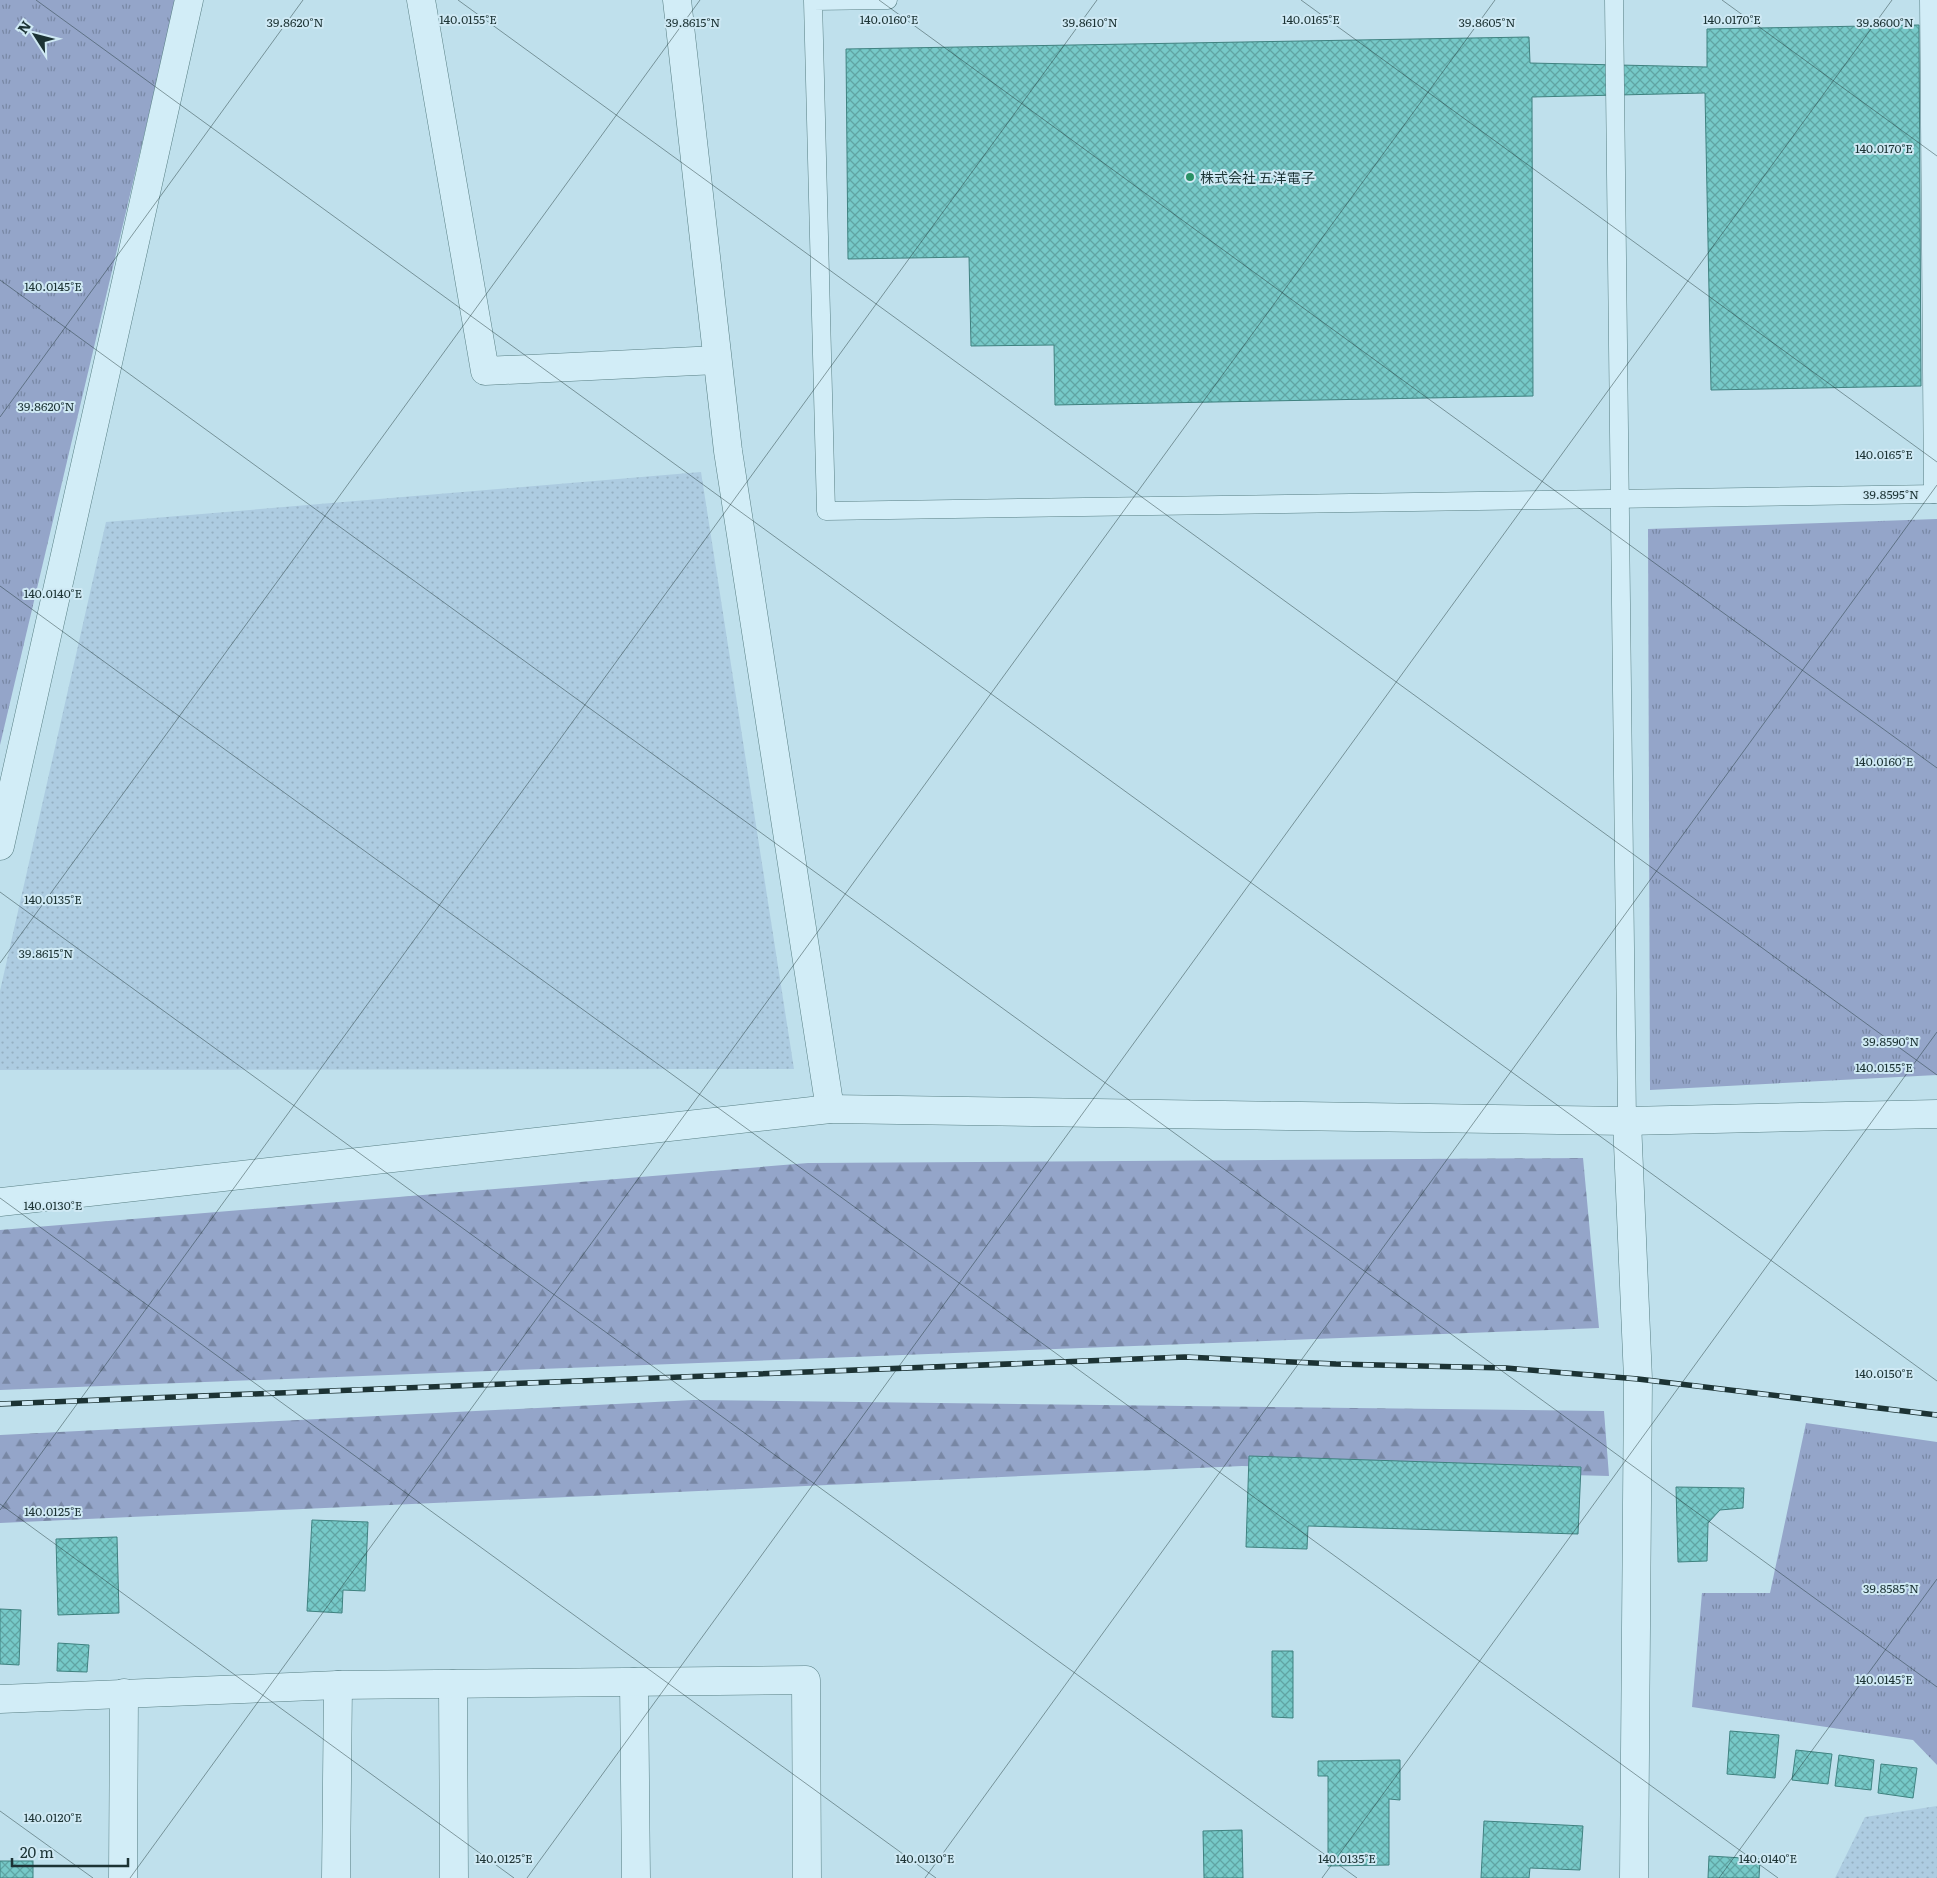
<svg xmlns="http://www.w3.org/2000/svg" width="1937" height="1878" viewBox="0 0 1937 1878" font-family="Literata,'Noto Sans JP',serif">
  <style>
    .farmland { fill: url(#farmland-dots) }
    .grass { fill: url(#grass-tufts) }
    .forest { fill: url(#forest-firs) }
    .building { fill: url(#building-cross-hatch); stroke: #3f8280 }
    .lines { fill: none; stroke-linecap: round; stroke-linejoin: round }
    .service-casing { stroke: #587f84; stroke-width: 19 }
    .minor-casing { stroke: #587f84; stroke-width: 29 }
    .service { stroke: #d2edf7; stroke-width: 18 }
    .minor { stroke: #d2edf7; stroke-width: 28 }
    .rail-casing { stroke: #1c3334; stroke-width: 5.5 }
    .rail { stroke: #cfe9f4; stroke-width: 4; stroke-dasharray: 11; stroke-linecap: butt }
    .ticks { fill: none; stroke: #1c3334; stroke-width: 1; stroke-opacity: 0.45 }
    .poi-dot { fill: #2a9164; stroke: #cfe9f4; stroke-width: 2 }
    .labels { text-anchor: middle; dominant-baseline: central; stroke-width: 4; stroke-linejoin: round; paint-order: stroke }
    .poi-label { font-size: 14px; fill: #1c3334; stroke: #cfe9f4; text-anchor: start }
    .ticks-label { font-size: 12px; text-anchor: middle; fill: #1c3334; stroke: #cfe9f4; stroke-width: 4; stroke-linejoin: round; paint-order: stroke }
  </style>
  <defs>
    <pattern id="farmland-dots" width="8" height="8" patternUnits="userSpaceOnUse" patternTransform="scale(1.25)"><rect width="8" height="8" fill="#adcce1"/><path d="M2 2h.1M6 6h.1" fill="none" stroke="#94b0c2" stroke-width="1.8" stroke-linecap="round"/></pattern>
    <pattern id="grass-tufts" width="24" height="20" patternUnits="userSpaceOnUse" patternTransform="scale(1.25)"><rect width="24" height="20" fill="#94a5c9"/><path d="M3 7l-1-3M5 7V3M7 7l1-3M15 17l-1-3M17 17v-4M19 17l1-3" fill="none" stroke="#7887a4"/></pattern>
    <pattern id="forest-firs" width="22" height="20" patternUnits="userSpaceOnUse" patternTransform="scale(1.25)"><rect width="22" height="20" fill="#94a5c9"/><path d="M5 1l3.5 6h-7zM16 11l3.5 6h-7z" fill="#7887a4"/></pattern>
    <pattern id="building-cross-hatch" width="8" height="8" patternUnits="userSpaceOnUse" patternTransform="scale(1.25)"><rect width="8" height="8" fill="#76c9c8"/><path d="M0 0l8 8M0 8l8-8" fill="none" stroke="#60a4a3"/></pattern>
  </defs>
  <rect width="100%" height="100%" fill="#bfe0ec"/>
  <g class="farmland">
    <path d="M 701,472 L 794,1069 L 0,1070 L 0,991 L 106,522 Z"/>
    <path d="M 1937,1806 L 1937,1878 L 1835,1878 L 1865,1817 Z"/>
  </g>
  <g class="grass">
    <path d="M 0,0 L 176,0 L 0,745 Z"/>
    <path d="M 1937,519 L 1937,1075 L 1650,1090 L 1648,529 Z"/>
    <path d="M 1806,1423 L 1937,1442 L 1937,1765 L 1913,1740 L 1692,1707 L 1702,1593 L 1770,1593 Z"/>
  </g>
  <g class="forest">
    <path d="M 1583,1158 L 1599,1328 L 0,1390 L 0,1230 L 808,1163 Z"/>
    <path d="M 694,1400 L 1604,1411 L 1609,1476 L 1242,1466 L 0,1523 L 0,1435 Z"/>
  </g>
  <g class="building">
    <path d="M 1919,25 L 1921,386 L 1711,390 L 1705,93 L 1532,97 L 1533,396 L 1055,405 L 1054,345 L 971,346 L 969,257 L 848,259 L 846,49 L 1529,37 L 1530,63 L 1707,67 L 1707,29 Z"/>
    <path d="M 1249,1456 L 1581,1467 L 1578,1534 L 1308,1526 L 1307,1549 L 1246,1547 Z"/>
    <path d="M 1676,1487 L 1744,1488 L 1743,1508 L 1720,1510 L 1708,1523 L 1707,1561 L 1678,1562 Z"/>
    <path d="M 312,1520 L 368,1522 L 365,1591 L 343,1590 L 342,1613 L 307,1611 Z"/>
    <path d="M 117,1537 L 119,1613 L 58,1615 L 56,1539 Z"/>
    <path d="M 0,1609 L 21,1610 L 19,1665 L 0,1664 Z"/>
    <path d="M 58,1643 L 89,1645 L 87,1672 L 57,1671 Z"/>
    <path d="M 1272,1651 L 1293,1651 L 1293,1718 L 1272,1717 Z"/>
    <path d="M 1730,1731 L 1779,1735 L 1775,1778 L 1727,1774 Z"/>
    <path d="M 1796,1750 L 1832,1754 L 1828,1784 L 1792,1780 Z"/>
    <path d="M 1839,1755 L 1874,1760 L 1871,1790 L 1835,1786 Z"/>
    <path d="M 1400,1760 L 1400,1800 L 1389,1799 L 1389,1865 L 1328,1866 L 1328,1776 L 1318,1776 L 1318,1761 Z"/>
    <path d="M 1881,1764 L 1917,1768 L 1913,1798 L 1878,1793 Z"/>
    <path d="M 1484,1821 L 1583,1826 L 1580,1870 L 1530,1868 L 1529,1878 L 1481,1878 Z"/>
    <path d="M 1242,1830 L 1243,1878 L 1204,1878 L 1203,1831 Z"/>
    <path d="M 1709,1856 L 1760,1859 L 1759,1878 L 1708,1878 Z"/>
    <rect x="0" y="1861" width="33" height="17"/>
  </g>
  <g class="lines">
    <defs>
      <g id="service">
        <path d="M 888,0 L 813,1 L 826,511 L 1937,494"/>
        <path d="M 1614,0 L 1627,1121"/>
        <path d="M 1929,0 L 1933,494"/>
      </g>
      <g id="minor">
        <path d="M 421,0 L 485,371 L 717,360"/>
        <path d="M 677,0 L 728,451 L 830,1109"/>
        <path d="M 0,846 L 189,0"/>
        <path d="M 1627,1121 L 1638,1379 L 1634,1878"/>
        <path d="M 0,1202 L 830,1109 L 1627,1121 L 1937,1114"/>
        <path d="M 634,1682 L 636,1878"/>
        <path d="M 453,1684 L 454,1878"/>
        <path d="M 0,1699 L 338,1685 L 806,1680 L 807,1878"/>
        <path d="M 123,1878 L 124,1693"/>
        <path d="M 336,1878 L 338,1685"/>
      </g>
    </defs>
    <use href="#service" class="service-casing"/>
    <use href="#minor" class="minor-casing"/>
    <use href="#service" class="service"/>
    <use href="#minor" class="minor"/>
    <defs>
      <path id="rail" d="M 0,1404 L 1185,1357 L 1336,1364 L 1506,1368 L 1638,1379 L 1937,1415"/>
    </defs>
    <use href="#rail" class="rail-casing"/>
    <use href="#rail" class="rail"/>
  </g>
  <path class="ticks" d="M 36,0 L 1937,1381M 458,0 L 1937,1075M 879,0 L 1937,768M 1301,0 L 1937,462M 1722,0 L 1937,156M 0,280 L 1937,1687M 0,417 L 303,0M 0,586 L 1778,1878M 0,892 L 1357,1878M 0,963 L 700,0M 0,1198 L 936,1878M 0,1504 L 514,1878M 0,1510 L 1097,0M 0,1811 L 93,1878M 130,1878 L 1495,0M 527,1878 L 1892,0M 925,1878 L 1937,485M 1322,1878 L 1937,1032M 1719,1878 L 1937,1579"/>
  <circle class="poi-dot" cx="1190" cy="177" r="5"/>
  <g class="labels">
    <g class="poi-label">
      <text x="1200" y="177">株式会社 五洋電子</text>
    </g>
  </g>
  <g class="ticks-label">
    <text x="468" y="24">140.0155°E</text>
    <text x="1311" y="24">140.0165°E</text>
    <text x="889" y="24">140.0160°E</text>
    <text x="1732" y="24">140.0170°E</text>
    <text x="1885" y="27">39.8600°N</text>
    <text x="295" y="27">39.8620°N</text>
    <text x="693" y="27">39.8615°N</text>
    <text x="1090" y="27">39.8610°N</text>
    <text x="1487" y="27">39.8605°N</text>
    <text x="1884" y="153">140.0170°E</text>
    <text x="53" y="291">140.0145°E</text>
    <text x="46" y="411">39.8620°N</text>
    <text x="1884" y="459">140.0165°E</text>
    <text x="1891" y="499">39.8595°N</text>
    <text x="53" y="598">140.0140°E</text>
    <text x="1884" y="766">140.0160°E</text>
    <text x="53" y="904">140.0135°E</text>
    <text x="46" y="958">39.8615°N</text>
    <text x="1891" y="1046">39.8590°N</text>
    <text x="1884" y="1072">140.0155°E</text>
    <text x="53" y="1210">140.0130°E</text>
    <text x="1884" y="1378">140.0150°E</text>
    <text x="53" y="1516">140.0125°E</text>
    <text x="1891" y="1593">39.8585°N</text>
    <text x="1884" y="1684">140.0145°E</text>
    <text x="53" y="1822">140.0120°E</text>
    <text x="504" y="1863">140.0125°E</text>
    <text x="925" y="1863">140.0130°E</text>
    <text x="1347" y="1863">140.0135°E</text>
    <text x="1768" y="1863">140.0140°E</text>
  </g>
  <g transform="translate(35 35) rotate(306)" stroke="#cfe9f4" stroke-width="4" paint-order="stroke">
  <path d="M0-4L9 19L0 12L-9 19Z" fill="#1c3334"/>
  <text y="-8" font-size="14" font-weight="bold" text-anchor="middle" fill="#1c3334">N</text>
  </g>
  <path d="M12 1858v8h116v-8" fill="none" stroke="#1c3334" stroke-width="2.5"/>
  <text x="20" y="1858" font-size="15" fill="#1c3334" stroke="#cfe9f4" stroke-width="4" paint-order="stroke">20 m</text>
</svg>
